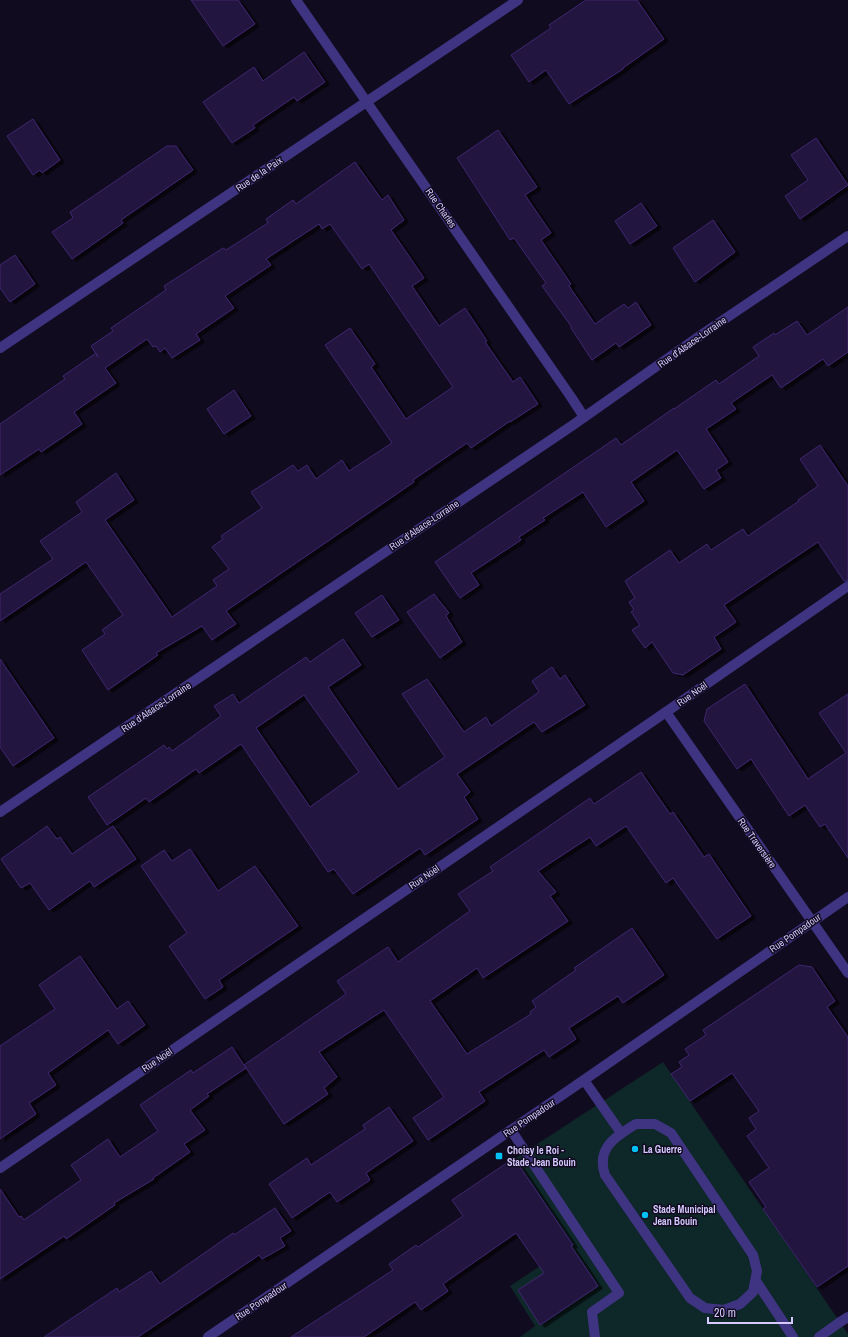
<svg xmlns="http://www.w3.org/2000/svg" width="848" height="1337" viewBox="0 0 848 1337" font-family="'Archivo Narrow',sans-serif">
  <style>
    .park { fill: #0e2729 }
    .building { fill: #241641; stroke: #3d276e; fill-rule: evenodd; filter: url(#shadow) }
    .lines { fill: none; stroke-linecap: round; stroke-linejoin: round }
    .service { stroke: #3f3481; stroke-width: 10 }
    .minor { stroke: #3f3481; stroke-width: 10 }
    .poi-dot { fill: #00c0f4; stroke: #110b1f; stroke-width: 1.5 }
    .labels { text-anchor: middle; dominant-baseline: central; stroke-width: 3; stroke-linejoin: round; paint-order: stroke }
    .street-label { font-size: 10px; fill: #d5c9ff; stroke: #110b1f }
    .poi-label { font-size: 10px; font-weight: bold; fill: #d5c9ff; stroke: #110b1f; text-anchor: start }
  </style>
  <defs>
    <filter id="shadow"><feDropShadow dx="4.5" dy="2.5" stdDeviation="0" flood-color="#0009"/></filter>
  </defs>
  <rect width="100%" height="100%" fill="#110b1f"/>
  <path class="park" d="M 663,1062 L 848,1334 L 848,1337 L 520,1337 L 535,1326 L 510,1286 L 552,1258 L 494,1172 Z"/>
  <g class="building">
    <path d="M 191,0 L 238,0 L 255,24 L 223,46 Z"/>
    <path d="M 586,0 L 637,0 L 664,39 L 623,68 L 623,69 L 569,104 L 546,70 L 529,82 L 511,55 L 551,28 L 549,25 Z"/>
    <path d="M 304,52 L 325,82 L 297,101 L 294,97 L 253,125 L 255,128 L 232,143 L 203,102 L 254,67 L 263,81 Z"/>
    <path d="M 33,119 L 60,160 L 42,173 L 40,170 L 33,175 L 7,136 Z"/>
    <path d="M 498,130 L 537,187 L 525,195 L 551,233 L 541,240 L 571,284 L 569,286 L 595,324 L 624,304 L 628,308 L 636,302 L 651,325 L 619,347 L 616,343 L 592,360 L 571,328 L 571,326 L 542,286 L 546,283 L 514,238 L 510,240 L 457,158 Z"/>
    <path d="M 816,138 L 848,185 L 800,219 L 785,196 L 808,180 L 791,155 Z"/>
    <path d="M 167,146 L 176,146 L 193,170 L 121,220 L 123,223 L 72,259 L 52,232 L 73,218 L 70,212 Z"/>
    <path d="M 355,162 L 382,200 L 388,195 L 404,220 L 391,230 L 424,278 L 412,286 L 439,326 L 465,308 L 487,341 L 485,342 L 513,382 L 520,377 L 538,404 L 510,422 L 510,421 L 471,448 L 467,443 L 413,480 L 414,482 L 226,611 L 236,624 L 225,631 L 212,640 L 202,626 L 156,653 L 158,655 L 108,690 L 82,650 L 105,634 L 102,630 L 123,615 L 86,562 L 0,621 L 0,594 L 53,559 L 40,541 L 82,512 L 76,502 L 116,473 L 134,500 L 105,520 L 172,617 L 217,586 L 213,580 L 229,569 L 212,547 L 223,539 L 221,536 L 262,508 L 251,492 L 293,465 L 298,471 L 307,465 L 316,479 L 342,460 L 349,471 L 392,443 L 325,345 L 350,328 L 375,364 L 371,367 L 406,419 L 453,387 L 369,264 L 362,269 L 330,224 L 322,229 L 319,224 L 266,259 L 271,265 L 225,296 L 234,308 L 196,334 L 200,340 L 172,358 L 165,348 L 160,352 L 156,346 L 153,347 L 147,339 L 105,368 L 116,383 L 74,412 L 82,424 L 41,452 L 39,449 L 0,475 L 0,424 L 65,379 L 63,376 L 96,353 L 98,357 L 91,346 L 113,331 L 111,328 L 166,290 L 164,286 L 223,248 L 226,250 L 268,223 L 266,219 L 293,200 L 296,204 Z"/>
    <path d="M 641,203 L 657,226 L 630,244 L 615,221 Z"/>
    <path d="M 713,220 L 735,252 L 695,282 L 673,248 Z"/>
    <path d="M 15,255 L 35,284 L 10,302 L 0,288 L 0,265 Z"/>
    <path d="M 848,307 L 848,352 L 828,366 L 823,359 L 781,388 L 772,375 L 731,403 L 736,409 L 706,429 L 728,462 L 716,470 L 721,478 L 704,489 L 677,450 L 631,482 L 644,501 L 606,527 L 583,492 L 543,518 L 545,520 L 519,537 L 521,540 L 471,573 L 479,585 L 460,598 L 435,562 L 616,438 L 621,445 L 674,408 L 674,409 L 716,380 L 719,384 L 759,356 L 753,347 L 774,333 L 775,335 L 797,321 L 807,335 Z"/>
    <path d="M 234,390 L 251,416 L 224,434 L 207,409 Z"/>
    <path d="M 820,445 L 848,486 L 848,580 L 844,581 L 818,542 L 724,605 L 736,622 L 714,637 L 721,649 L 683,675 L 673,673 L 652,642 L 645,648 L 632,630 L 640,625 L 631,612 L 634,610 L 629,602 L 635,598 L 625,581 L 670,550 L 679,563 L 707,544 L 711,550 L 743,529 L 748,536 L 799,501 L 798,500 L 818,486 L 800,459 Z"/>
    <path d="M 434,594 L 449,613 L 446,616 L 462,642 L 440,658 L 407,612 Z"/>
    <path d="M 382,595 L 399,620 L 372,637 L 355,613 Z"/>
    <path d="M 343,639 L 361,665 L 328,687 L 398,789 L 445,757 L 402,694 L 427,679 L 464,732 L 486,717 L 491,726 L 539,692 L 532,681 L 552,667 L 560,679 L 565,675 L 585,705 L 542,732 L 534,722 L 457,774 L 470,792 L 464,797 L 478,819 L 425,855 L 420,848 L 353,894 L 334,869 L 328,872 L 241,744 L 199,773 L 196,769 L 149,802 L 146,798 L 107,825 L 88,797 L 164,745 L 167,749 L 169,747 L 172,751 L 221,716 L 214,706 L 233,694 L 239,703 L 306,657 L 310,662 ZM 304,695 L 359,772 L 310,807 L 256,728 Z"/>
    <path d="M 0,659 L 54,738 L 13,766 L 0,747 Z"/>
    <path d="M 745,684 L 808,779 L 846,753 L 819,713 L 848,694 L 848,858 L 825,824 L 820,827 L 805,805 L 789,816 L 751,759 L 737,769 L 704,721 L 707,709 Z"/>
    <path d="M 641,772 L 670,814 L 673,812 L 704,857 L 709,854 L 751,916 L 717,939 L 673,878 L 666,883 L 626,826 L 596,846 L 590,837 L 538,871 L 556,892 L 550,896 L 568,921 L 483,978 L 477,968 L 430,1001 L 467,1054 L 531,1014 L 530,1012 L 536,1007 L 532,1001 L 576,970 L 574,968 L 632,928 L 664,975 L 623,1003 L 618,996 L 569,1028 L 576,1039 L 549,1057 L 544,1050 L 479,1092 L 485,1101 L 428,1140 L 413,1118 L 444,1097 L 384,1010 L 319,1052 L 337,1077 L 324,1088 L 328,1094 L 284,1124 L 244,1065 L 346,994 L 337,981 L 388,947 L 398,962 L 470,911 L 458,894 L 493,871 L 490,867 L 590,798 L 594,804 Z"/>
    <path d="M 47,826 L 57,839 L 60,837 L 72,854 L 113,826 L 136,859 L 94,887 L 90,881 L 49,910 L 30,883 L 21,888 L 1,859 Z"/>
    <path d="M 190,849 L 218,891 L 255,866 L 298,926 L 219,980 L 223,987 L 205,999 L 169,946 L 187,933 L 141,866 L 164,850 L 172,861 Z"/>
    <path d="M 80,956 L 117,1009 L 128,1001 L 145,1025 L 118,1044 L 108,1030 L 48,1073 L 56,1085 L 29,1103 L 36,1114 L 0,1139 L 0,1046 L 55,1009 L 39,985 Z"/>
    <path d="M 799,965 L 812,967 L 835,1001 L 827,1007 L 848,1037 L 848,1266 L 817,1287 L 763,1209 L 766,1207 L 749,1182 L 769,1168 L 747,1136 L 756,1129 L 749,1118 L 759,1111 L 732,1073 L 690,1101 L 671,1074 L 682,1067 L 679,1062 L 689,1055 L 685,1049 L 706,1035 L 703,1030 Z"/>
    <path d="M 232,1047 L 246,1068 L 207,1094 L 209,1096 L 190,1110 L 205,1130 L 184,1144 L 190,1152 L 153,1178 L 154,1179 L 114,1203 L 115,1205 L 66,1239 L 64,1236 L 0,1279 L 0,1189 L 19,1217 L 21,1216 L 24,1220 L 81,1180 L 71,1165 L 108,1139 L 120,1157 L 158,1131 L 140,1105 L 191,1070 L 193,1073 Z"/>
    <path d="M 389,1107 L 413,1141 L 366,1173 L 370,1180 L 337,1202 L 330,1192 L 292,1218 L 269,1184 L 307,1158 L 311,1165 L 365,1129 L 363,1125 Z"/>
    <path d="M 514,1158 L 573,1245 L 571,1246 L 598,1286 L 540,1325 L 518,1290 L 544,1273 L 516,1233 L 443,1284 L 448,1291 L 421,1310 L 415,1302 L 364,1337 L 291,1337 L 393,1270 L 389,1264 L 416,1245 L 418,1247 L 463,1216 L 452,1200 Z"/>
    <path d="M 275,1208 L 291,1231 L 280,1238 L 285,1246 L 262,1259 L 259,1255 L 138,1337 L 44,1337 L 117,1288 L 119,1292 L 151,1271 L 160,1284 L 233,1233 L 234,1235 Z"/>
  </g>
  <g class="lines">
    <g class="service">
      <path d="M 584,1080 L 621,1133"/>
      <path d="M 636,1124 L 655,1124 L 671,1133 L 753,1255 L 757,1271 L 753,1292 L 740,1304 L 724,1310 L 705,1308 L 690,1298 L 605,1175 C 596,1148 615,1137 636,1124 Z"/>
      <path d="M 511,1130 L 619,1293 L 592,1312 L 595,1337"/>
      <path d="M 756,1281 L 793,1337"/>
      <path d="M 819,1337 L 840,1322"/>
    </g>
    <g class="minor">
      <path d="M 296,0 L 571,397 L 584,417"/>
      <path d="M 0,348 L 518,0"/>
      <path d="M 666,712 L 848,973"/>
      <path d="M 0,812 L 573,425 L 701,335 L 848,236"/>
      <path d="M 0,1168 L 666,712 L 848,586"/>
      <path d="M 840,1322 L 848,1317"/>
      <path d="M 208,1337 L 584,1080 L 848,897"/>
    </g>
  </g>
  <g class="poi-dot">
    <circle cx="635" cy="1149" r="4"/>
    <rect x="495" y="1152" width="8" height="8" rx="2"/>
    <circle cx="645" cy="1215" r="4"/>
  </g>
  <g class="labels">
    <g class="street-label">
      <text transform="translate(259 174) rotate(-34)">Rue de la Paix</text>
      <text transform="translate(441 208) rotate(55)">Rue Charles</text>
      <text transform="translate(692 342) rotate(-35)">Rue d'Alsace-Lorraine</text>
      <text transform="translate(424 525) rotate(-34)">Rue d'Alsace-Lorraine</text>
      <text transform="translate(692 694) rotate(-35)">Rue Noël</text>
      <text transform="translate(156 707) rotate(-34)">Rue d'Alsace-Lorraine</text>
      <text transform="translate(757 843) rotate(55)">Rue Traversière</text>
      <text transform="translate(424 877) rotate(-34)">Rue Noël</text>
      <text transform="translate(795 933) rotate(-35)">Rue Pompadour</text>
      <text transform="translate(157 1060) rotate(-34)">Rue Noël</text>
      <text transform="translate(529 1118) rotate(-34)">Rue Pompadour</text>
      <text transform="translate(261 1301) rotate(-34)">Rue Pompadour</text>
    </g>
    <g class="poi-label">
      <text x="643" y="1149">La Guerre</text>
      <text x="507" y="1150">Choisy le Roi -<tspan x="507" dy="12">Stade Jean Bouin</tspan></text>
      <text x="653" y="1209">Stade Municipal<tspan x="653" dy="12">Jean Bouin</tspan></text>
    </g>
  </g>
  <path d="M708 1317v6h84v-6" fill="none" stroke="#d5c9ff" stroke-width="2"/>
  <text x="714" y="1317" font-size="12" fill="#d5c9ff" stroke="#110b1f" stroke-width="3" paint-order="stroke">20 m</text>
</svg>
